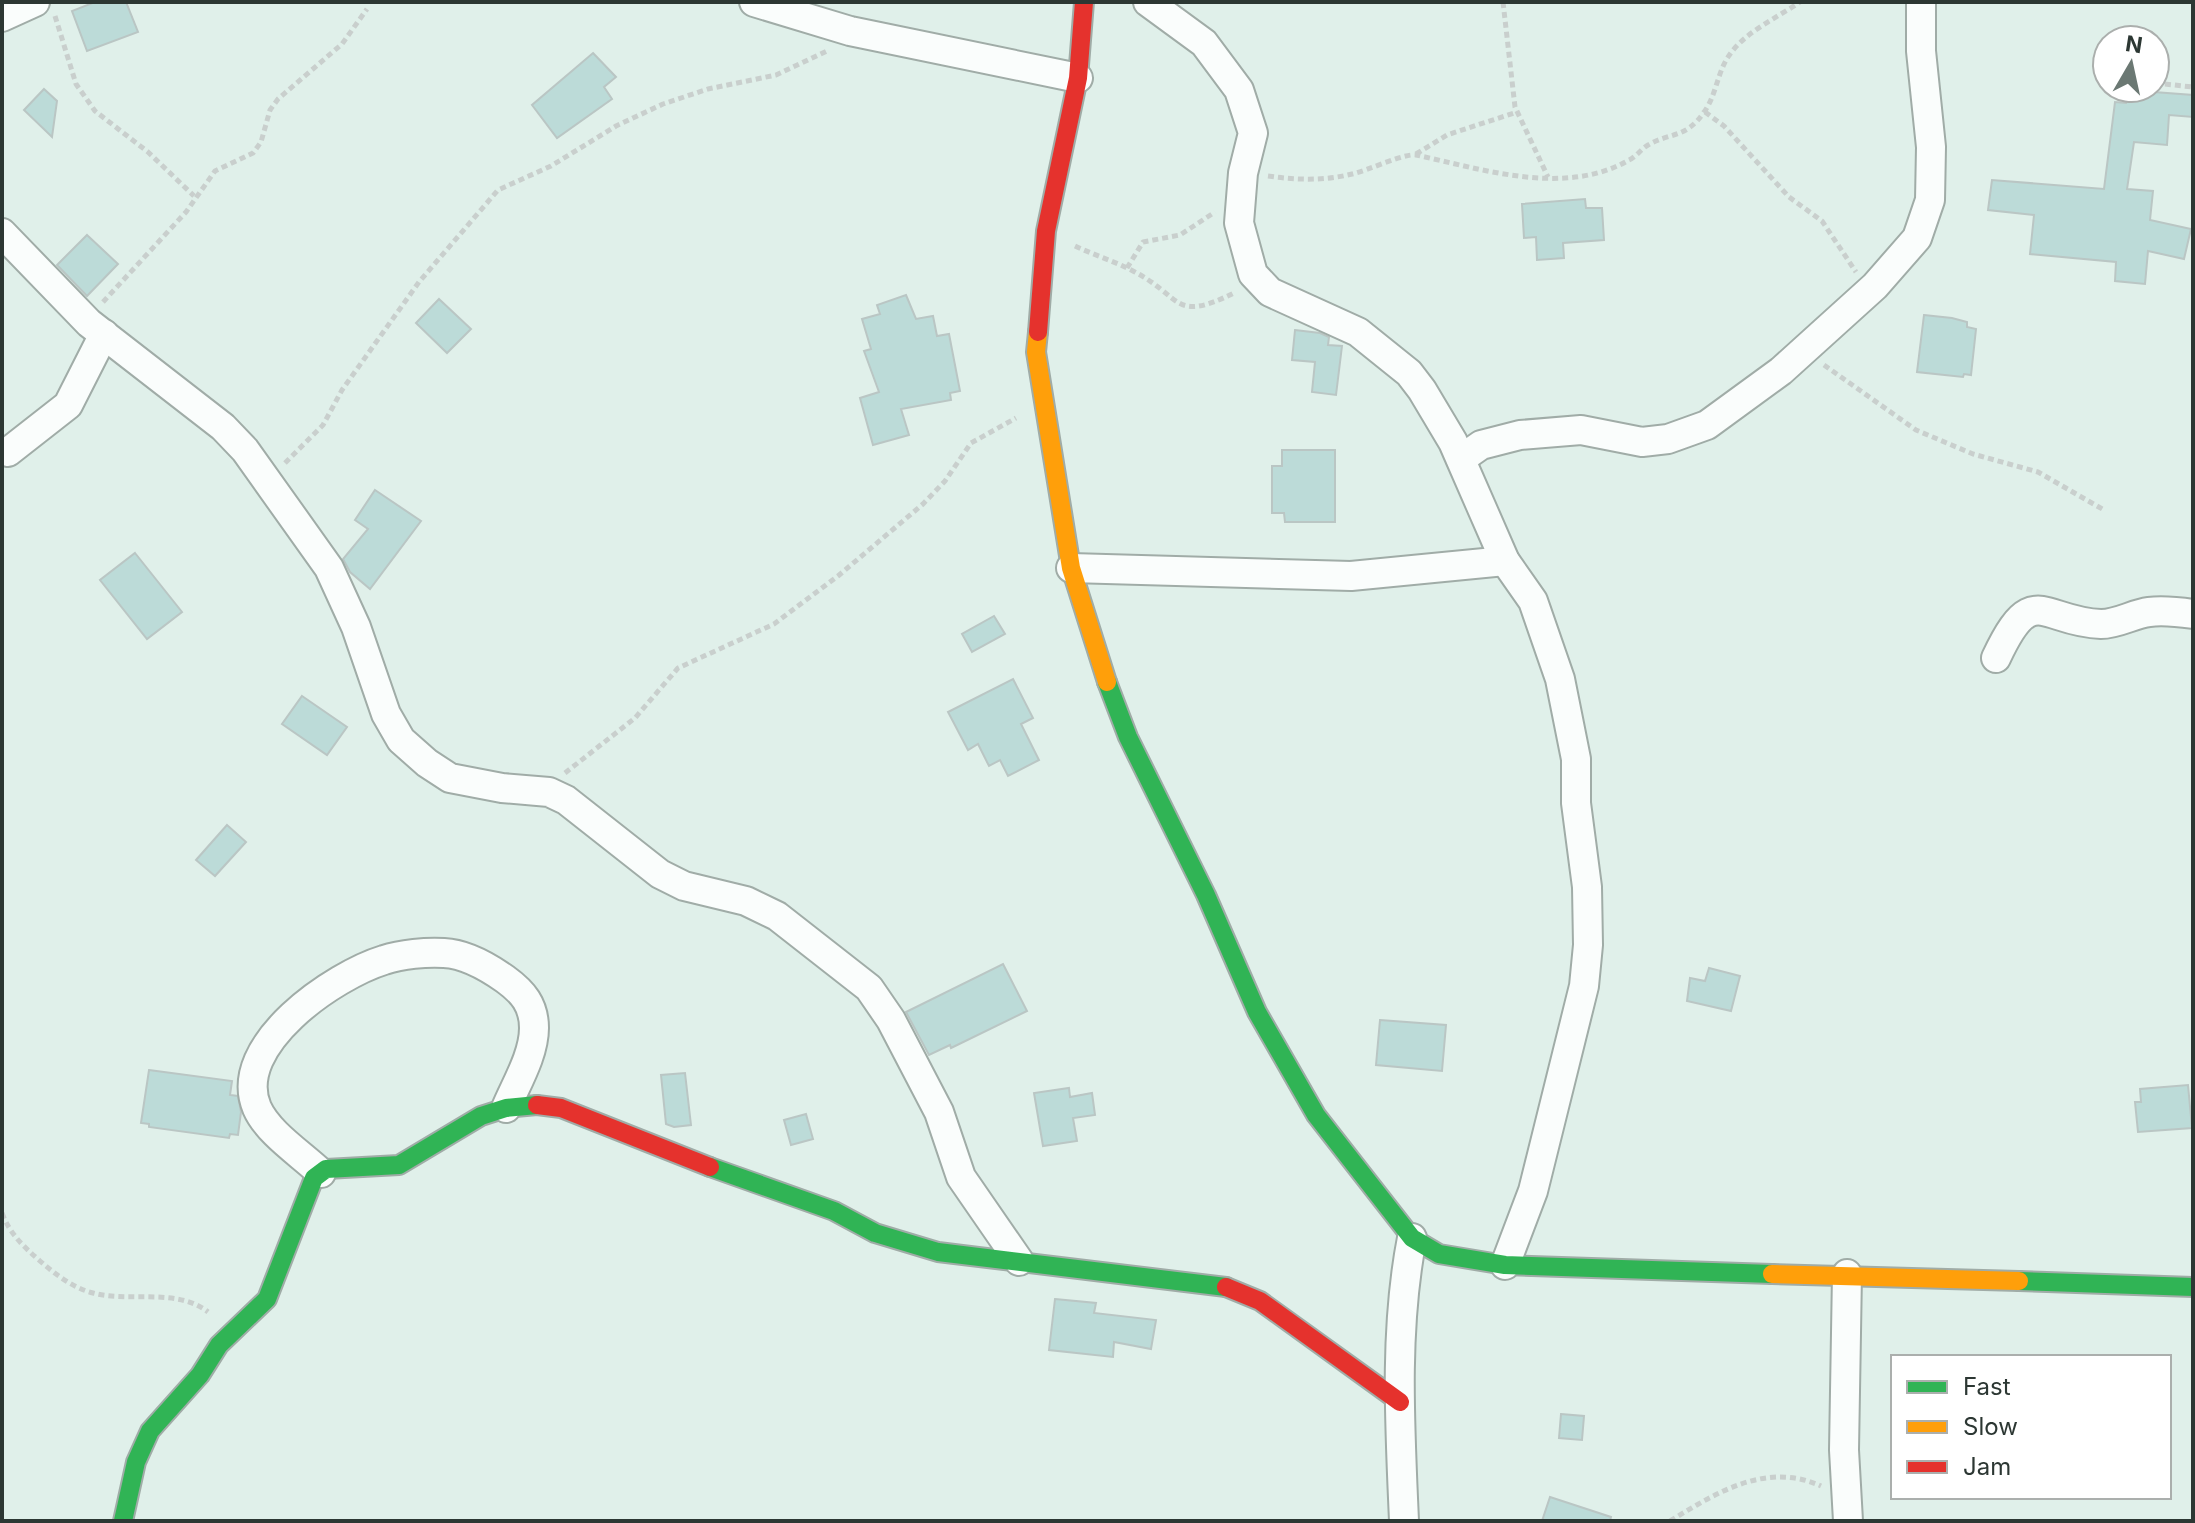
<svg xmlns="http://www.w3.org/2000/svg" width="2195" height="1523" viewBox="0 0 2195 1523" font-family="Inter,sans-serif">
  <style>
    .building { fill: #bcdbd8; stroke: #bac6c4; stroke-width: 2 }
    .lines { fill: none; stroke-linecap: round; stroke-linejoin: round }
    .street-casing { stroke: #a0aca7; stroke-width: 32 }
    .fast-casing { stroke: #a0aca7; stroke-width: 22 }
    .slow-casing { stroke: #a0aca7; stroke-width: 22 }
    .jam-casing { stroke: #a0aca7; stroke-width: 22 }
    .path { stroke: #c9cfcd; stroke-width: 5; stroke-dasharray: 6 4; stroke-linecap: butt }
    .street { stroke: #fafdfc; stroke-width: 28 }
    .fast { stroke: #30b455; stroke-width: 18 }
    .slow { stroke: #ff9f0a; stroke-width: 18 }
    .jam { stroke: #e5322d; stroke-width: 18 }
  </style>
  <rect width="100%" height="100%" fill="#e0f0ea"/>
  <g class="building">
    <path d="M 95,2 L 126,2 L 138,32 L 87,51 L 72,11 Z"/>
    <path d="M 593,53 L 616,77 L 604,87 L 612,99 L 557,138 L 532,105 Z"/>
    <path d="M 44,89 L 57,101 L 52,137 L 24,110 Z"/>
    <path d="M 2127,90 L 2193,95 L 2193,117 L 2169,115 L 2167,145 L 2134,142 L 2127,189 L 2153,191 L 2150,220 L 2191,229 L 2184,259 L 2148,251 L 2145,284 L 2115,281 L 2116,262 L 2030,254 L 2034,215 L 1988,210 L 1992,180 L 2104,189 L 2115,102 L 2126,103 Z"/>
    <path d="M 1585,199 L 1586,208 L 1602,208 L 1604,240 L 1563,243 L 1564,258 L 1537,260 L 1536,237 L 1524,238 L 1522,204 Z"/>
    <path d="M 87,235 L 118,264 L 87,296 L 57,265 Z"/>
    <path d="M 906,295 L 916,319 L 933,316 L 937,336 L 949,334 L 960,391 L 950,393 L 951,400 L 901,409 L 909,435 L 873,445 L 860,398 L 879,392 L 864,351 L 871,349 L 862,319 L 880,314 L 877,305 Z"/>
    <path d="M 439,299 L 471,329 L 447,353 L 416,323 Z"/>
    <path d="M 1924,315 L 1952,318 L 1967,322 L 1967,327 L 1976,329 L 1971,375 L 1964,374 L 1963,377 L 1917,372 Z"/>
    <path d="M 1295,330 L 1320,333 L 1329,337 L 1328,345 L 1342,346 L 1336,395 L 1312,392 L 1315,362 L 1292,360 Z"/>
    <path d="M 1282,450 L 1335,450 L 1335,522 L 1285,522 L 1284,513 L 1272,513 L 1272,466 L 1282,466 Z"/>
    <path d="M 375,490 L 421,521 L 370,589 L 350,572 L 343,559 L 368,529 L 355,520 Z"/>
    <path d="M 135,553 L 182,612 L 147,639 L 100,580 Z"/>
    <path d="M 994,616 L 1005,634 L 972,652 L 962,634 Z"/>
    <path d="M 1013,679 L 1033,718 L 1021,724 L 1039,760 L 1008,776 L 1000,760 L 989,766 L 978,744 L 968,750 L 948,712 Z"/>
    <path d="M 302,696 L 347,727 L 327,755 L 282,724 Z"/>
    <path d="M 227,825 L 246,842 L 215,876 L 196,860 Z"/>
    <path d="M 1003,964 L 1027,1011 L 951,1048 L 950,1045 L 929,1055 L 906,1012 Z"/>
    <path d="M 1709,968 L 1740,976 L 1731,1011 L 1687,1001 L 1690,978 L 1705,981 Z"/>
    <path d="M 1380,1020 L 1446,1025 L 1442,1071 L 1376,1065 Z"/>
    <path d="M 149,1070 L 232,1081 L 230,1095 L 238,1096 L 241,1112 L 238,1135 L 230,1134 L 229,1138 L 149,1127 L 149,1124 L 141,1123 Z"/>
    <path d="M 685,1073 L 691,1125 L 674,1127 L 666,1124 L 661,1075 Z"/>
    <path d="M 2188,1085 L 2192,1128 L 2138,1132 L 2135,1102 L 2141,1102 L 2140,1089 Z"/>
    <path d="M 1069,1088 L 1070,1097 L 1092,1093 L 1095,1115 L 1073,1118 L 1077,1141 L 1043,1146 L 1034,1093 Z"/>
    <path d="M 806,1114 L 813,1139 L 791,1145 L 784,1120 Z"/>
    <path d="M 1055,1299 L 1096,1303 L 1094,1313 L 1156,1320 L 1151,1349 L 1114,1342 L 1113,1357 L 1049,1350 Z"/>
    <path d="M 1561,1414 L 1584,1416 L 1582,1440 L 1559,1438 Z"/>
    <path d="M 1550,1497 L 1611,1517 L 1610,1521 L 1542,1521 Z"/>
  </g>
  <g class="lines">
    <defs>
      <g id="street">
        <path d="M 754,2 L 850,31 L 1078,78"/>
        <path d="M 1148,2 L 1204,43 L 1239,90 L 1253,133 L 1243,173 L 1239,223 L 1253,274 L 1270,292 L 1358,332 L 1409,373 L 1422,390 L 1453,442 L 1505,561 L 1533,601 L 1560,679 L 1576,759 L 1576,803 L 1587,887 L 1588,945 L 1584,986 L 1533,1191 L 1505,1265"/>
        <path d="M 2,17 L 35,2"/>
        <path d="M 2,233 L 89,323 L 223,427 L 245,450 L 329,568 L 356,627 L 386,714 L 401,740 L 427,763 L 450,778 L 502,788 L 549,792 L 566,800 L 660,874 L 684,886 L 746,901 L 777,916 L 869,988 L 891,1020 L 939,1112 L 961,1177 L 1019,1261"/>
        <path d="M 8,452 L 68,405 L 104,334"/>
        <path d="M 1461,459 L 1481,445 L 1520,435 L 1581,430 L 1642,442 L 1668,439 L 1707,425 L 1781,371 L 1875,286 L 1917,238 L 1930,200 L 1931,147 L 1921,51 L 1921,2"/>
        <path d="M 1071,568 L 1351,576 L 1505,561"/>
        <path d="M 1996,658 C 2033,579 2042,622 2101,624 C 2118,624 2133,614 2149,612 C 2164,610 2179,612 2193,614"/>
        <path d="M 321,1173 C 301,1154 268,1133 257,1108 C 230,1045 335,975 384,960 C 402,954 426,952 444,953 C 466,954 488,967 505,979 C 523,992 534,1005 534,1028 C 534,1055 516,1084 506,1108"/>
        <path d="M 1847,1274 L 1844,1450 L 1848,1521"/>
        <path d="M 1404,1521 C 1400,1428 1394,1330 1412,1238"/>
      </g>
      <g id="fast">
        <path d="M 1107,682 L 1128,737 L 1206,895 L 1257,1012 L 1316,1115 L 1412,1238 L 1439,1254 L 1505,1265 L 1772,1274"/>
        <path d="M 710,1167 L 834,1211 L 875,1233 L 938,1252 L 1226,1287"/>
        <path d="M 2019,1281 L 2193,1287"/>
        <path d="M 123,1521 L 136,1462 L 150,1431 L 200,1375 L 219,1345 L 267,1299 L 314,1178 L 326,1169 L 399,1165 L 481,1116 L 506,1108 L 537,1105"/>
      </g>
      <g id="slow">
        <path d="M 1038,332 L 1036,352 L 1071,568 L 1107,682"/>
        <path d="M 1772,1274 L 2019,1281"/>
      </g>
      <g id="jam">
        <path d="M 1038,332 L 1046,231 L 1078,78 L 1084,2"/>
        <path d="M 537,1105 L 561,1108 L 710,1167"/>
        <path d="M 1226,1287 L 1260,1301 L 1400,1402"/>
      </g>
    </defs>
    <use href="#street" class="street-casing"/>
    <use href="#fast" class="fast-casing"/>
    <use href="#slow" class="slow-casing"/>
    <use href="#jam" class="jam-casing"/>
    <g class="path">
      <path d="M 1503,2 L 1515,107 L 1548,177"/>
      <path d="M 55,16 L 76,84 L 95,111 L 148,152 L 194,196"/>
      <path d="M 2155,83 L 2193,87"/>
      <path d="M 1705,112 L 1724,126 L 1789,197 L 1822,221 L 1856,272"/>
      <path d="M 1416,154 L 1447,135 L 1517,112"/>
      <path d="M 1268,176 C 1296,180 1324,181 1352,174 C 1367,171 1404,153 1416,155 C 1482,169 1565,197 1629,160 C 1636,157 1641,149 1648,145 C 1670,132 1686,139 1704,112 C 1716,96 1717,74 1728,57 C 1744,32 1777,18 1800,2"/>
      <path d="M 1075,246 C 1094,255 1114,261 1133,271 C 1184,297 1172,324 1236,292"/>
      <path d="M 1127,268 L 1143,242 L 1180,235 L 1215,212"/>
      <path d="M 103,302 L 186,212 L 215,171 L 253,153 L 261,142 L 270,110 L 278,99 L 342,44 L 367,9"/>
      <path d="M 1824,365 L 1916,430 L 1973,454 L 2038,472 L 2104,510"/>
      <path d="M 285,463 L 323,425 L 342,390 L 419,282 L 498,190 L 551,166 L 616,126 L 663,104 L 708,89 L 776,75 L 829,50"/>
      <path d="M 565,773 L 635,718 L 678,668 L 774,624 L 838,576 L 923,504 L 945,481 L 971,443 L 1016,418"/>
      <path d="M 2,1213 C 10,1234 23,1246 40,1261 C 55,1274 73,1288 93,1293 C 129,1303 176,1287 208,1312"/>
      <path d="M 1670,1521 C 1716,1493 1766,1461 1821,1486"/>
    </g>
    <use href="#street" class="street"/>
    <use href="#fast" class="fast"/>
    <use href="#slow" class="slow"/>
    <use href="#jam" class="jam"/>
  </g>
  <rect width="2195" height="1523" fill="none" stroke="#2c3733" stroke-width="8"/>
  <rect x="1891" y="1355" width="280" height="144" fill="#ffffff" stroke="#abafad" stroke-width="2"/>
  <rect x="1907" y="1381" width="40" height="12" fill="#30b455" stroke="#abafad" stroke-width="2"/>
  <text x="1963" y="1395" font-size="24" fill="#2c3733">Fast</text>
  <rect x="1907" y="1421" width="40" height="12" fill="#ff9f0a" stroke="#abafad" stroke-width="2"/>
  <text x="1963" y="1435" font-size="24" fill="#2c3733">Slow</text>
  <rect x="1907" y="1461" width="40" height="12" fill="#e5322d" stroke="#abafad" stroke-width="2"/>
  <text x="1963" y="1475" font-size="24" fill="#2c3733">Jam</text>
  <g transform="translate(2131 64) rotate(9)"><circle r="38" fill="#ffffff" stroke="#abafad" stroke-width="2"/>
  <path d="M0-6L14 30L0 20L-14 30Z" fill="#6b7873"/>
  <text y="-12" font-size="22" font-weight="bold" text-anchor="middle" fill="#2c3733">N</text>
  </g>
</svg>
